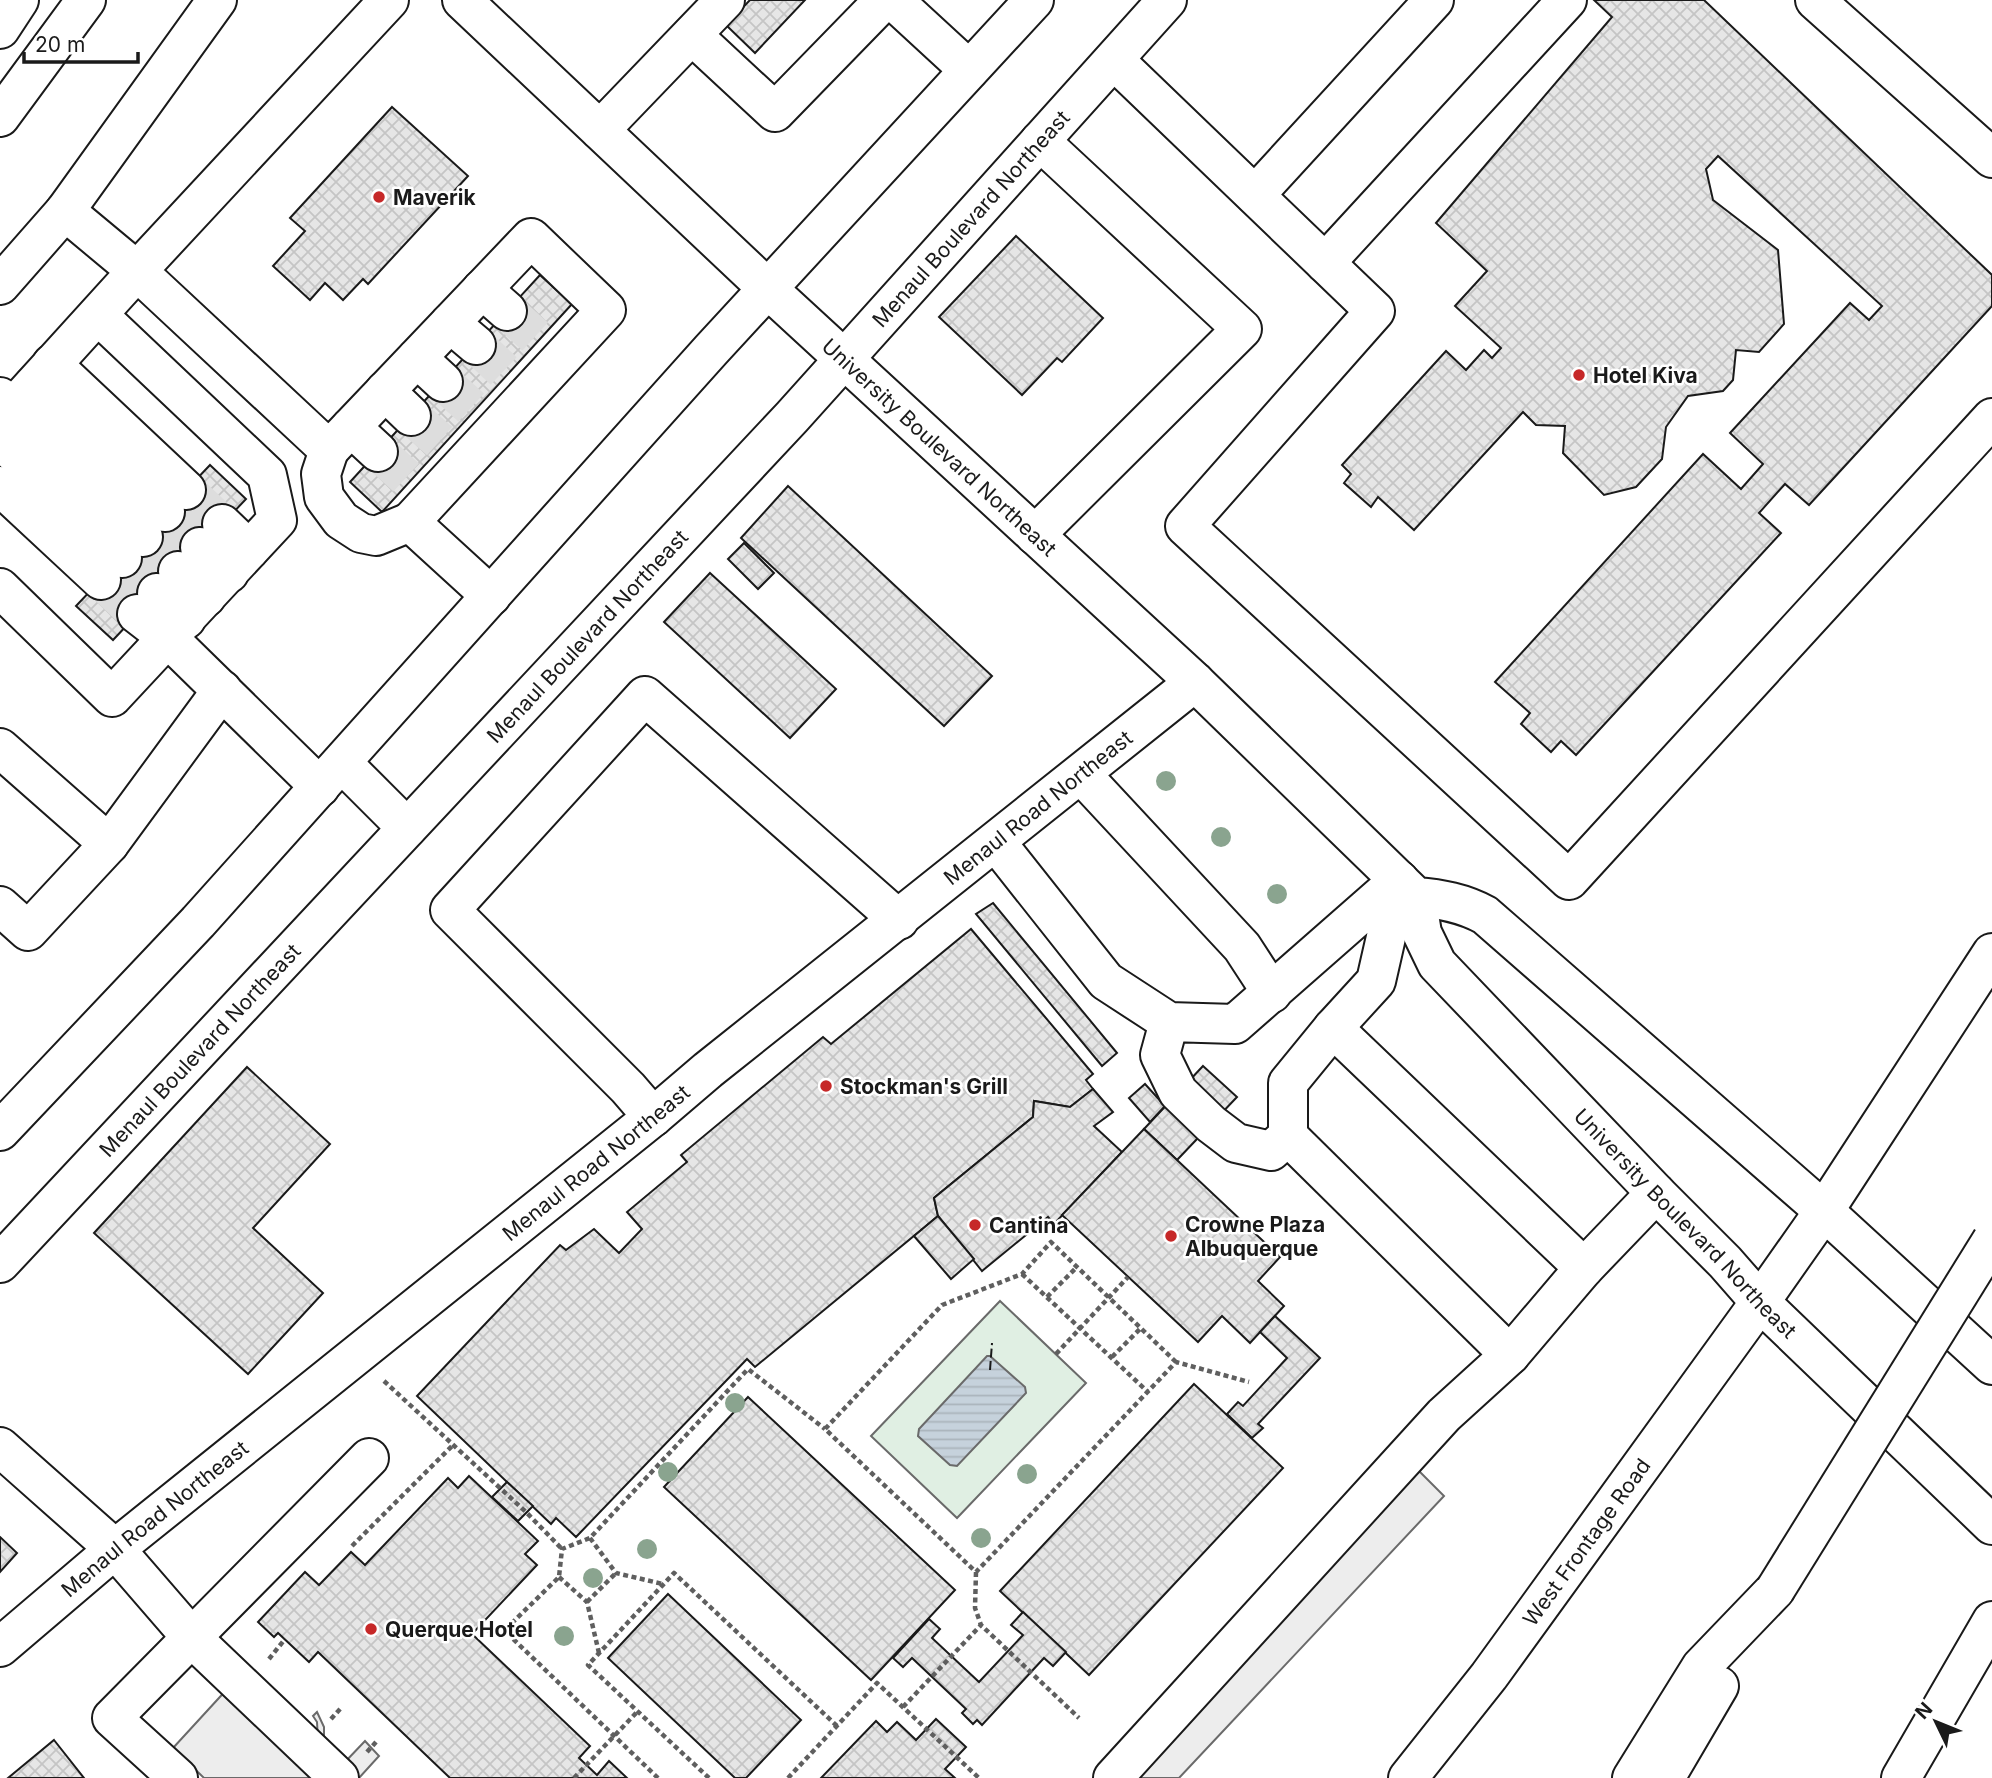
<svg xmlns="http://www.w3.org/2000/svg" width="1992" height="1778" viewBox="0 0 1992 1778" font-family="Inter,sans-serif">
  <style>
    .pitch { fill: #e0efe3; stroke: #6a6a6a; stroke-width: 2 }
    .parking { fill: #ededed; stroke: #6a6a6a; stroke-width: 2 }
    .water { fill: url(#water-rules); stroke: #6a6a6a; stroke-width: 2 }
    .building { fill: url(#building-cross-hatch); stroke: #1a1a1a; stroke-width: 2 }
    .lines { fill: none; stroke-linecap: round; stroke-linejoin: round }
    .minor-tunnel { stroke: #ddd; stroke-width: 38; stroke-dasharray: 38 19; stroke-linecap: butt }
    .minor-casing { stroke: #1a1a1a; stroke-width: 42 }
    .major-casing { stroke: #1a1a1a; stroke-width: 42 }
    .highway-casing { stroke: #1a1a1a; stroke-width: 42 }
    .path { stroke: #5f5f5f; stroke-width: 4.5; stroke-dasharray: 5 3.5; stroke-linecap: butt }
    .minor { stroke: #fff; stroke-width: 38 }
    .major { stroke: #fff; stroke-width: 38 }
    .highway { stroke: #fff; stroke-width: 38 }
    .highway-bridge-casing { stroke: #1a1a1a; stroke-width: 42; stroke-linecap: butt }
    .highway-bridge { stroke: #fff; stroke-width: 38 }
    .fence { stroke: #1a1a1a; stroke-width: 2; stroke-dasharray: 9 3.5; stroke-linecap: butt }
    .tree { fill: #8aa48f }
    .poi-dot { fill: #c62828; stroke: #fff; stroke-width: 2.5 }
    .labels { text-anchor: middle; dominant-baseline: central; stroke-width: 5; stroke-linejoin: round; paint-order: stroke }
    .poi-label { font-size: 21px; font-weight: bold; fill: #1a1a1a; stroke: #fff; text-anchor: start }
    .street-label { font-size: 21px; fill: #1a1a1a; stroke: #fff }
  </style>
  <defs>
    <pattern id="water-rules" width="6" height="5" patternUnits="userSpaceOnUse" patternTransform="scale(1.75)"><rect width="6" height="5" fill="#c6d2dc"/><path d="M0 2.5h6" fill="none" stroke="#aab4bc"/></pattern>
    <pattern id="building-cross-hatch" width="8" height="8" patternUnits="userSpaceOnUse" patternTransform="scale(1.75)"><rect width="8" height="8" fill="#e6e6e6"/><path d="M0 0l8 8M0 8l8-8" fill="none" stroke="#c5c5c5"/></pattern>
  </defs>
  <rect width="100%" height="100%" fill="#fff"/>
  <path class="pitch" d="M 1000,1301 L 1086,1383 L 957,1518 L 871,1436 Z"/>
  <g class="parking">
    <path d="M 1418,1470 L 1444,1496 L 1179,1778 L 1128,1778 Z"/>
    <path d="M 241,1674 L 318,1740 L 317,1722 L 313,1716 L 317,1712 L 324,1727 L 324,1736 L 327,1744 L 345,1762 L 365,1741 L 379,1756 L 359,1778 L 204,1778 L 173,1748 Z"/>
  </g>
  <path class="water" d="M 987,1356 L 990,1356 L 1025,1387 L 1026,1393 L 957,1466 L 950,1465 L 918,1436 L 919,1429 Z"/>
  <g class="building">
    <path d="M 750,0 L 805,0 L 755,53 L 726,25 Z"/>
    <path d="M 1594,0 L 1704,0 L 1992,275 L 1992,306 L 1809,505 L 1785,484 L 1759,513 L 1781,533 L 1576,755 L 1561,741 L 1551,752 L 1521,724 L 1530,713 L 1495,682 L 1703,454 L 1741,489 L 1763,464 L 1730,433 L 1850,303 L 1869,320 L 1882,306 L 1718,156 L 1706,169 L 1713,200 L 1778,250 L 1784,324 L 1759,352 L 1736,350 L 1733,380 L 1723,391 L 1688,396 L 1666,427 L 1662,459 L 1636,487 L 1604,495 L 1563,453 L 1565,426 L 1536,425 L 1523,412 L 1414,530 L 1378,497 L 1371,507 L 1344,483 L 1351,474 L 1342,465 L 1446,351 L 1466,370 L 1484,350 L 1492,358 L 1501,348 L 1455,306 L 1487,271 L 1436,223 L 1612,17 Z"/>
    <path d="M 392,107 L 468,176 L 368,284 L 363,279 L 343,300 L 325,283 L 310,300 L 273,266 L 305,231 L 290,218 Z"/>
    <path d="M 1016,236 L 1103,318 L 1062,362 L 1057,358 L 1022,395 L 939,317 Z"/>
    <path d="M 540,275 L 572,304 L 382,512 L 350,482 Z"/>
    <path d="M 210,465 L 246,499 L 113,640 L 76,606 Z"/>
    <path d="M 788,486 L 992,676 L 944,726 L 741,538 Z"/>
    <path d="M 744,543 L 774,573 L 758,589 L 728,559 Z"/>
    <path d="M 710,573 L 836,689 L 790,738 L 664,622 Z"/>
    <path d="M 993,903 L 1117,1053 L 1102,1066 L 976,914 Z"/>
    <path d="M 971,929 L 1093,1074 L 1086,1080 L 1093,1089 L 1070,1107 L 1034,1101 L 1033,1117 L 934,1198 L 938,1216 L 755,1367 L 747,1359 L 576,1537 L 556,1518 L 551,1524 L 417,1396 L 560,1245 L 566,1250 L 594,1229 L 619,1253 L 642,1229 L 627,1212 L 687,1162 L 681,1155 L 823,1037 L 831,1044 Z"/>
    <path d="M 1203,1066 L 1237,1097 L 1177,1160 L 1144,1129 Z"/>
    <path d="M 247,1067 L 330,1144 L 253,1228 L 323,1293 L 248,1374 L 94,1233 Z"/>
    <path d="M 1145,1084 L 1165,1106 L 1150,1122 L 1129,1098 Z"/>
    <path d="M 1093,1089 L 1113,1112 L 1094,1126 L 1122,1152 L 1054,1224 L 1048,1217 L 982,1271 L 938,1216 L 934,1198 L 1033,1117 L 1034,1101 L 1070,1107 Z"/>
    <path d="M 1144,1129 L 1280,1257 L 1258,1281 L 1284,1306 L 1250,1343 L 1222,1316 L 1198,1342 L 1062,1215 Z"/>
    <path d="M 938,1216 L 974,1259 L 951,1279 L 914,1236 Z"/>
    <path d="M 1275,1316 L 1320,1358 L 1258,1424 L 1263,1428 L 1252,1438 L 1227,1414 L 1238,1402 L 1243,1406 L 1287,1358 L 1260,1332 Z"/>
    <path d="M 1194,1384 L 1283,1468 L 1089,1675 L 1000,1591 Z"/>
    <path d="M 748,1397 L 955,1590 L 871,1680 L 664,1487 Z"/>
    <path d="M 469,1476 L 538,1541 L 525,1554 L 537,1565 L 472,1634 L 590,1746 L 579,1758 L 597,1775 L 609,1761 L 627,1778 L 450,1778 L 318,1652 L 309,1662 L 278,1633 L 274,1637 L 258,1622 L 305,1572 L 319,1585 L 351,1552 L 365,1565 L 448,1478 L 458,1488 Z"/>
    <path d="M 507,1482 L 533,1506 L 518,1521 L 492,1497 Z"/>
    <path d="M 0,1537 L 17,1553 L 0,1572 Z"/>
    <path d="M 668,1594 L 801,1720 L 746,1778 L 735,1778 L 608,1658 Z"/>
    <path d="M 1023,1612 L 1066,1652 L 1053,1666 L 1044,1658 L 982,1725 L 977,1720 L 973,1724 L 962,1713 L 966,1709 L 912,1658 L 903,1667 L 893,1658 L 929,1619 L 940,1629 L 932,1638 L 979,1682 L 1023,1635 L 1011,1625 Z"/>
    <path d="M 936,1719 L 966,1747 L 945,1769 L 955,1778 L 821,1778 L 876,1721 L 887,1732 L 897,1722 L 916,1740 Z"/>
    <path d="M 54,1740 L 84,1778 L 8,1778 Z"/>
  </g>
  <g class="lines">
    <g class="minor-tunnel">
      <path d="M 507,311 L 539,340"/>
      <path d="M 476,345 L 508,375"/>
      <path d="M 443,382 L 475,411"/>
      <path d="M 411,416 L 444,445"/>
      <path d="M 378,452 L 410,481"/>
      <path d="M 186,490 L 222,524"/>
      <path d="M 165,512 L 200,547"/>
      <path d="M 143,537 L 178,571"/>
      <path d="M 122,558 L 157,593"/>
      <path d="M 101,580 L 137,614"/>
    </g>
    <defs>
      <g id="minor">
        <path d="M 389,0 L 137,271 L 329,450 L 531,238 L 606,310 L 410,522 L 491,596"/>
        <path d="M 893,0 L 969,70"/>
        <path d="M 1815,0 L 1992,158"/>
        <path d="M 0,29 L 19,0"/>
        <path d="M 692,35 L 775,112 L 884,0"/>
        <path d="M 1114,60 L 1375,311 L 1185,526 L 1569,880 L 1992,418"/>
        <path d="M 0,117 L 86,0"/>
        <path d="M 600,130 L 725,0"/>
        <path d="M 1255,195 L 1434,0"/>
        <path d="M 1325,263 L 1567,0"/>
        <path d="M 0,285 L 65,211 L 217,0"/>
        <path d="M 482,289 L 507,311"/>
        <path d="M 450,323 L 476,345"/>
        <path d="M 417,358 L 443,382"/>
        <path d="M 52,364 L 186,490"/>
        <path d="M 33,386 L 165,512"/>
        <path d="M 385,391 L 411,416"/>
        <path d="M 0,397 L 143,537"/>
        <path d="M 0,422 L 137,271 L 65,211"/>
        <path d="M 351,427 L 378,452"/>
        <path d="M 0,439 L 122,558"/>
        <path d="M 329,450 L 321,474 L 324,497 L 341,520 L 361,533 L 376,536 L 410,522"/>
        <path d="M 0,486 L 101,580"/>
        <path d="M 222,524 L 249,550"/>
        <path d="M 1035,535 L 1242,329 L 1040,141"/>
        <path d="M 200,547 L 229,573"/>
        <path d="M 178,571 L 206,597"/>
        <path d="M 0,588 L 112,697 L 277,520 L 267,475 L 98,315"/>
        <path d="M 157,593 L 186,619"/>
        <path d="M 137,614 L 168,638 L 320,787"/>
        <path d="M 0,748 L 109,844"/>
        <path d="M 342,763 L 407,828"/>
        <path d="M 1081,774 L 1242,947 L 1272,993"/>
        <path d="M 996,842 L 1106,981 L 1169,1022 L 1235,1024 L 1399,880 L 1376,981 L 1333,1028 L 1288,1083 L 1288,1136 L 1271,1151 L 1236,1143 L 1211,1124 L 1178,1092 L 1160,1055 L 1169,1022"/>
        <path d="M 0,906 L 28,931 L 109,844 L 222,690"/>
        <path d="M 1333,1028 L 1584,1268"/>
        <path d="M 653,1117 L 628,1088 L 450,910 L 645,696 L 899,920"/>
        <path d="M 1288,1136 L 1510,1355"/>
        <path d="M 0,1447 L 115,1549 L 192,1638 L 339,1778"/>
        <path id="s1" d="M 0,1647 L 115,1549 L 653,1117 L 708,1070 L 1195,682"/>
        <path d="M 178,1778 L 112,1718 L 369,1458"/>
        <path d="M 1113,1778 L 1444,1415 L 1510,1355 L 1584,1268 L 1656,1193"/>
      </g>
      <g id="major">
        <path id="s2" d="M 462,0 L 768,289 L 1195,682 L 1416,897 C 1441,899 1463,903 1485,915 L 1824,1211 L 1992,1365"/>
        <path id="s3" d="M 1416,897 L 1422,933 L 1437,964 L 1656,1193 L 1725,1262 L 1760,1302 L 1992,1525"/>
        <path d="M 0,1131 L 198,922 L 711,350 L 1034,0"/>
        <path id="s4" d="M 0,1263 L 792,417 L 1167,0"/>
        <path id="s5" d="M 1408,1778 L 1489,1676 L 1760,1302"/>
      </g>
      <g id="highway">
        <path d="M 1760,1302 L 1824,1211 L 1992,953"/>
        <path d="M 1632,1778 L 1701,1667 L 1775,1590"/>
        <path d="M 1665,1778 L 1719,1686"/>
        <path d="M 1901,1778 L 1992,1621"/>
      </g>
    </defs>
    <use href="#minor" class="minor-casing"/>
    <use href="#major" class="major-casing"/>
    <use href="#highway" class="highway-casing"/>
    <g class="path">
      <path d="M 1022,1274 L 1148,1392"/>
      <path d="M 1047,1297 L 1077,1267"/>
      <path d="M 1056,1354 L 1128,1277"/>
      <path d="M 1112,1357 L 1141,1328"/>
      <path d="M 1176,1362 L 1051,1242 L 1022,1274 L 942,1305 L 825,1429 L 976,1572 L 1176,1362 L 1249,1382"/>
      <path d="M 384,1381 L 526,1512 L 562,1549"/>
      <path d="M 590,1538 L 616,1573 L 663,1584"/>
      <path d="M 352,1546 L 453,1445"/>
      <path d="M 976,1572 L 975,1608 L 981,1625 L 1079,1718"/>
      <path d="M 559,1577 L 587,1602 L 599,1653"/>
      <path d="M 587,1602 L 616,1573"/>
      <path d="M 481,1624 L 490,1632 L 506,1630"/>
      <path d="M 269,1659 L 285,1639"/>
      <path d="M 903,1707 L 981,1625"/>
      <path d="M 331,1719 L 341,1708"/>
      <path d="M 367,1752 L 376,1742"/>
      <path d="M 574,1778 L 638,1711"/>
      <path d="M 658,1778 L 511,1637 L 506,1630 L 513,1622 L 559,1577 L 562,1549 L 590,1538 L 748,1369 L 825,1429"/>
      <path d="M 709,1778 L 588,1665 L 674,1573 L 837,1726"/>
      <path d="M 788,1778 L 877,1683 L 979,1778"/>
    </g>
    <use href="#minor" class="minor"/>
    <use href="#major" class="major"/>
    <use href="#highway" class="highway"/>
    <defs>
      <path id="highway-bridge" d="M 1775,1590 L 1992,1240"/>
    </defs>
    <use href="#highway-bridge" class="highway-bridge-casing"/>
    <use href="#highway-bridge" class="highway-bridge"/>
    <path class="fence" d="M 990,1370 L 992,1343"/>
  </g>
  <g class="tree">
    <circle cx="1166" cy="781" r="10"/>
    <circle cx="1221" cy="837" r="10"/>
    <circle cx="1277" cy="894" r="10"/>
    <circle cx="735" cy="1403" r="10"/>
    <circle cx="668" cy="1472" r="10"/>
    <circle cx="1027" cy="1474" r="10"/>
    <circle cx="981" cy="1538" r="10"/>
    <circle cx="647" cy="1549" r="10"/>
    <circle cx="593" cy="1578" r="10"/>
    <circle cx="564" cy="1636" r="10"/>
  </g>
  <g class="poi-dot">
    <circle cx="379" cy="197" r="7"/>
    <circle cx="1579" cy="375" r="7"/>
    <circle cx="826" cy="1086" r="7"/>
    <circle cx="975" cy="1225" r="7"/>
    <circle cx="1171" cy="1236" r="7"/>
    <circle cx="371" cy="1629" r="7"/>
  </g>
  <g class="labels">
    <g class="poi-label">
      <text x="393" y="197">Maverik</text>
      <text x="1593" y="375">Hotel Kiva</text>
      <text x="840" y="1086">Stockman's Grill</text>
      <text x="1185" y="1224">Crowne Plaza<tspan x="1185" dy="24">Albuquerque</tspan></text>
      <text x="989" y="1225">Cantina</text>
      <text x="385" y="1629">Querque Hotel</text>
    </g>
    <g class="street-label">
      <text stroke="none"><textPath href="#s4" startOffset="1426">Menaul Boulevard Northeast</textPath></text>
      <text stroke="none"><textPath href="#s2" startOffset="654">University Boulevard Northeast</textPath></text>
      <text stroke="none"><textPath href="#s4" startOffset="859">Menaul Boulevard Northeast</textPath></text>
      <text stroke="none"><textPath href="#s1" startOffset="1335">Menaul Road Northeast</textPath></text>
      <text stroke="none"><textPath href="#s4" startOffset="292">Menaul Boulevard Northeast</textPath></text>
      <text stroke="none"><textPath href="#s1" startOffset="768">Menaul Road Northeast</textPath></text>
      <text stroke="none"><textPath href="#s3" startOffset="430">University Boulevard Northeast</textPath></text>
      <text stroke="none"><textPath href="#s1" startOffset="201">Menaul Road Northeast</textPath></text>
      <text stroke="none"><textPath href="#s5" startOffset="296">West Frontage Road</textPath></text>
    </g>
  </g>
  <g transform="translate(1936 1722) rotate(313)" stroke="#ffffff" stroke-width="5" paint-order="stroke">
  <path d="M0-5L12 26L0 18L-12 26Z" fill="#1a1a1a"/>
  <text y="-10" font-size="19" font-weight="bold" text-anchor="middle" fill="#1a1a1a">N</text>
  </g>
  <path d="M24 52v10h114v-10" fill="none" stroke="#1a1a1a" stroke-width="3.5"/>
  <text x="35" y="52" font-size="21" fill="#1a1a1a" stroke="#ffffff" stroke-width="5" paint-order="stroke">20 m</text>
</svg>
